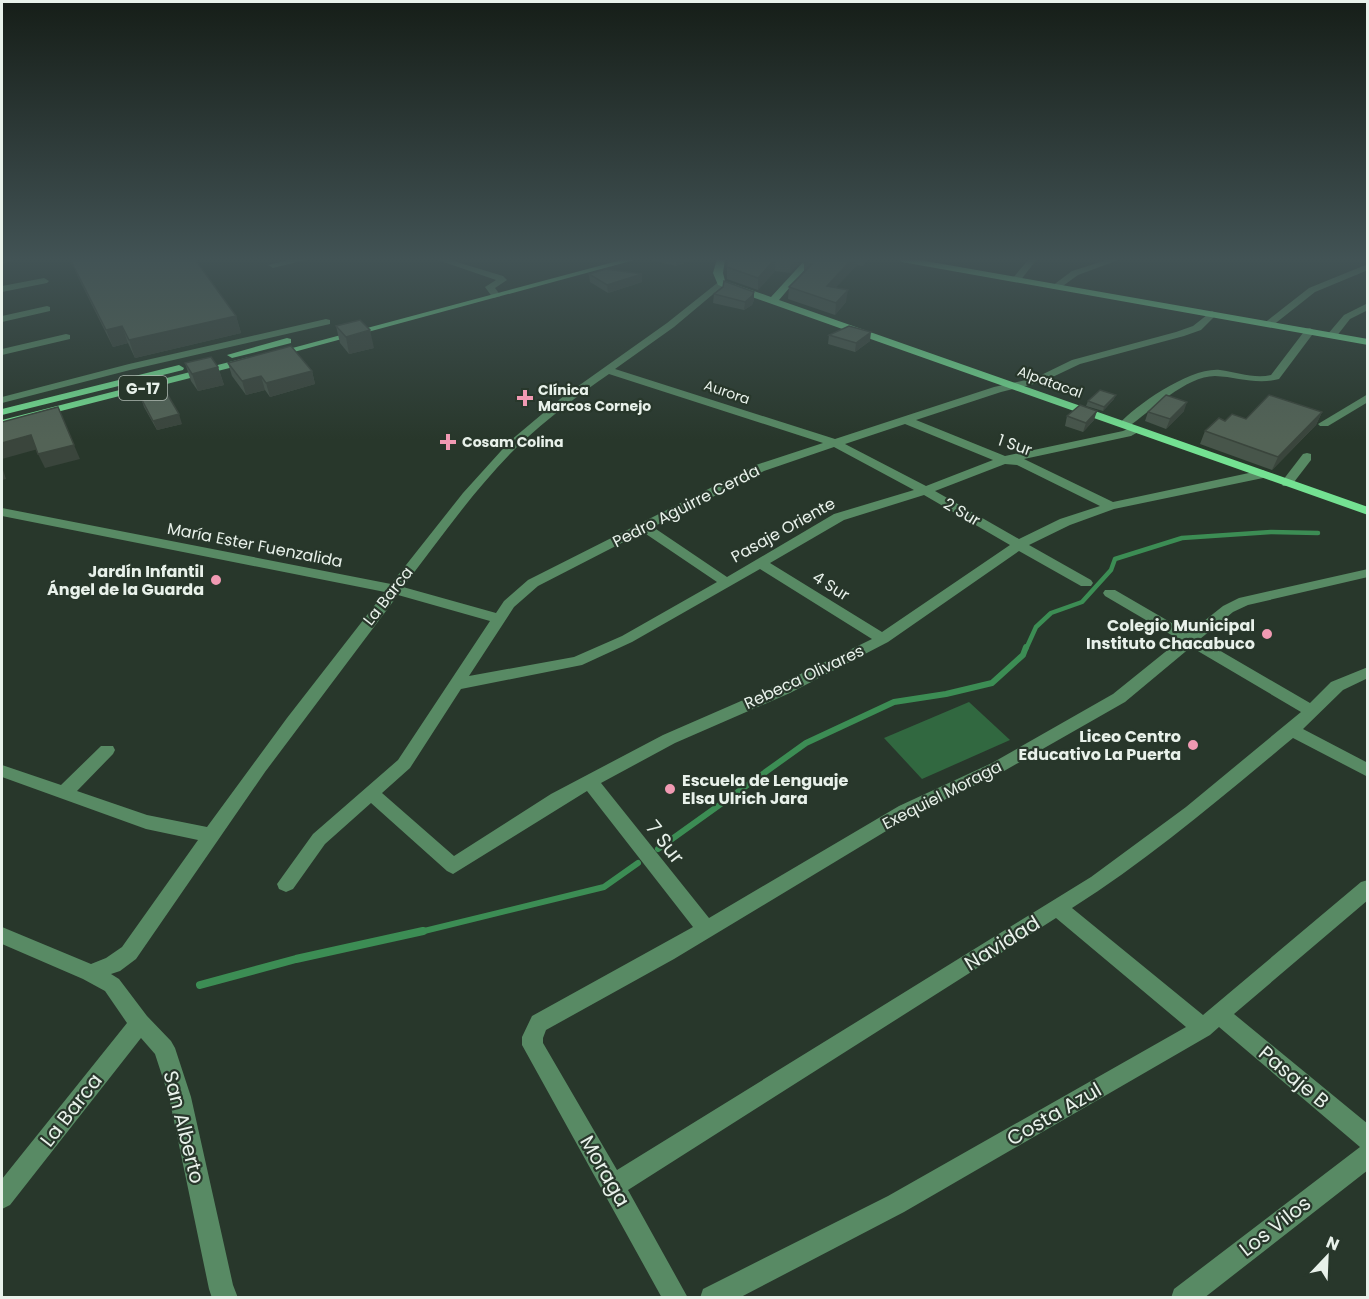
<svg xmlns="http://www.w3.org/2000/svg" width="1369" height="1299" viewBox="0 0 1369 1299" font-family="Poppins,sans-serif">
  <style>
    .green { fill: #316840 }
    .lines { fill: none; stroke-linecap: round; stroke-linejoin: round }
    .stream-far2 { stroke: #3c8d54; stroke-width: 4.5 }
    .stream-far1 { stroke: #3c8d54; stroke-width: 6 }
    .stream { stroke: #3c8d54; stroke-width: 8 }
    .minor { fill: #588a64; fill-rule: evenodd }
    .major { fill: #74e192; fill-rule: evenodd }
    .wall { fill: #47554a }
    .shaded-wall { fill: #3a453c }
    .building { fill: #536356; stroke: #3a453c; stroke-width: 1.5 }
    .poi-dot { fill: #f19ab3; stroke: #28372b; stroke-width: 2 }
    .labels { text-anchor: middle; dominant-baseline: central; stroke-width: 4.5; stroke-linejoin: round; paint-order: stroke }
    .far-street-label { font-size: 14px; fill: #e8f1ea; stroke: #28372b }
    .far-poi-label { font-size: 14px; font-weight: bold; fill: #e8f1ea; stroke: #28372b; text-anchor: start }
    .shield { fill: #28372b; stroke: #aeb9b1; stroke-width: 1.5 }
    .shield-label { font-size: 15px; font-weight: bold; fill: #e8f1ea }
    .street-label { font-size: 16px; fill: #e8f1ea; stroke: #28372b }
    .poi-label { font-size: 16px; font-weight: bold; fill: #e8f1ea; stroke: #28372b; text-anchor: end }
    .near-street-label { font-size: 20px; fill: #e8f1ea; stroke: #28372b }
  </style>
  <rect width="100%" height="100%" fill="#28372b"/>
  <path class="green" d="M 969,702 L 1010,740 L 922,779 L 884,738 Z"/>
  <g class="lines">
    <path class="stream-far2" d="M 1026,649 L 1036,627 L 1051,613 L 1082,602 L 1111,570 L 1115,559 L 1182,538 L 1271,532 L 1318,533"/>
    <g class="stream-far1">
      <path d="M 658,849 L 806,743 L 894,702 L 946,694 L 992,683 L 1023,655 L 1026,647"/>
      <path d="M 416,933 L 604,887 L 638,863"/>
    </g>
    <path class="stream" d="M 200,985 L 296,959 L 423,931"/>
    <g class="minor">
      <path d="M 2,259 L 16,259 L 2,264 Z"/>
      <path d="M 293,259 L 309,259 L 273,268 L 268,265 Z"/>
      <path d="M 435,259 L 447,259 L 503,276 L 507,280 L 495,288 L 501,296 L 493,298 L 485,287 L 496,280 Z"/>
      <path d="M 1029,259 L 1037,259 L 1020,281 L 1014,281 L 1012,279 Z"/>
      <path d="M 1110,259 L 1121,259 L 1078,275 L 1060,288 L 1052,286 L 1072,271 Z"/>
      <path d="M 1368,264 L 1368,270 L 1315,292 L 1272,326 L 1263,324 L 1309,288 Z"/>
      <path d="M 44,278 L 49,281 L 47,283 L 2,292 L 2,286 Z"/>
      <path d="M 721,280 L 724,281 L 724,285 L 674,327 L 615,369 L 835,439 L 994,387 L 1035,378 L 1072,360 L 1176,332 L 1193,326 L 1212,311 L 1217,314 L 1201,330 L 1184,336 L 1080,364 L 1042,382 L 1001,392 L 916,420 L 1005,456 L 1123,431 L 1132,427 L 1140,427 L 1140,431 L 1131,436 L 1024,459 L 1113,502 L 1263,470 L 1269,474 L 1263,478 L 1114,509 L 1070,525 L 1029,545 L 1091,580 L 1093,583 L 1091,586 L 1081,586 L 1019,551 L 888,642 L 790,693 L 675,743 L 601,783 L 709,918 L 899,806 L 992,763 L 1113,694 L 1180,640 L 1105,596 L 1103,593 L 1105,590 L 1115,590 L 1189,633 L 1223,606 L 1239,598 L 1368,569 L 1368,577 L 1248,605 L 1233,612 L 1200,639 L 1310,703 L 1331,682 L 1368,667 L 1368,678 L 1343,690 L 1303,729 L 1368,763 L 1368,777 L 1293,738 C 1222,797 1151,858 1072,908 L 1203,1015 L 1361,882 L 1368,880 L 1368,900 L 1234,1014 L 1368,1124 L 1368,1170 L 1204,1298 L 1171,1298 L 1174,1289 L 1360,1147 L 1219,1027 L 1210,1035 L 904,1212 L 739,1298 L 700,1298 L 703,1289 L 888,1196 L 1186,1027 L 1056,918 L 628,1190 L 688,1298 L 662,1298 L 522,1045 L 522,1037 L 532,1016 L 693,927 L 587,791 L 453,874 L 447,871 L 371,803 L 325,844 L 293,889 L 286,892 L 279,889 L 277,884 L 313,834 L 398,760 L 490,621 L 398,595 L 265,772 L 136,959 L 120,971 L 111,974 L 119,979 L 147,1016 L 171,1041 L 175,1048 L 191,1097 L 233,1285 L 238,1298 L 212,1298 L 209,1289 L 169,1097 L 155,1054 L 141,1038 L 10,1205 L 2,1209 L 2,1179 L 127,1023 L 105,991 L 83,979 L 2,944 L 2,927 L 91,964 L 106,958 L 122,947 L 198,840 L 146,829 L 2,777 L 2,765 L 61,785 L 101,746 L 113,746 L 115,750 L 113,754 L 77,791 L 147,815 L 207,827 L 287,718 L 385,592 L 2,516 L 2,508 L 391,584 L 463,493 L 510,441 L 560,399 L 667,323 ZM 609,374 L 823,443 L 756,465 L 528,580 L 504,601 L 496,613 L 403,587 C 440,539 475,488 519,445 C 547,419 577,396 609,374 ZM 905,424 L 993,460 L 926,486 L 845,444 ZM 834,447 L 914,490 L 834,514 L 727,577 L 653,527 L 764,471 ZM 1005,464 L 1017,465 L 1100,506 L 1060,519 L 1019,539 L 935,491 ZM 924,495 L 1010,545 L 882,632 L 770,563 L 844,520 ZM 643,532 L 717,582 L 622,636 L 574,657 L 469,676 L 514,607 L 538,586 ZM 760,569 L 872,639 L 778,685 L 663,735 L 551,794 L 454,856 L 382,793 L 410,768 L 461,689 L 582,665 L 632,642 ZM 1191,647 L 1301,712 L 1186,807 L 1091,877 L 617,1170 L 543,1043 L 543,1038 L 546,1030 L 674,959 L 911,816 L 1004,771 L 1125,702 Z"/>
      <path d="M 1368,303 L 1368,310 L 1350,319 L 1336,337 L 1328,337 L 1327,335 L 1344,315 Z"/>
      <path d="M 47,306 L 50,307 L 50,311 L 2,322 L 2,316 Z"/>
      <path d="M 326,319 L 330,320 L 330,324 L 130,370 L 2,403 L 2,397 L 129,364 Z"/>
      <path d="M 1310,328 L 1315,331 L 1279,379 C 1256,385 1238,377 1215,376 C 1186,376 1151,411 1128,427 L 1124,428 L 1118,425 C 1137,404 1191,367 1220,370 C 1237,372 1254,379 1271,375 L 1306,329 Z"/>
      <path d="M 66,334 L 70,335 L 70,339 L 2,355 L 2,349 Z"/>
      <path d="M 1368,394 L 1368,402 L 1328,426 L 1320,426 L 1318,424 Z"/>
      <path d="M 1307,453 L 1311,454 L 1311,460 L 1291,486 L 1283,486 L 1281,483 L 1283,480 L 1303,454 Z"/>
    </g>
    <g class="major">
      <path d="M 625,259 L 638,259 L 279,356 L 270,354 Z"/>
      <path d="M 717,259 L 725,259 L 723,273 L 725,281 L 771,297 L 806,259 L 814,259 L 779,300 L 1368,507 L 1368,515 L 718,285 L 713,273 Z"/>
      <path d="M 898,259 L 914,259 L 1368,339 L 1368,345 L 902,262 Z"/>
      <path d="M 287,338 L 291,339 L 291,343 L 232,358 L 227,355 Z"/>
      <path d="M 249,357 L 253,358 L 253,362 L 2,426 L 2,420 Z"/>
      <path d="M 179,365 L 184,368 L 183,370 L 2,415 L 2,409 Z"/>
    </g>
  </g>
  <g class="wall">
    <path d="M 642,258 L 698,258 L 676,266 Z"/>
    <path d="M 728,258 L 803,258 L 790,273 L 775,271 L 758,290 L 727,279 L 727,265 Z"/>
    <path d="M 808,258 L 869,258 L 863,266 L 857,265 L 836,287 L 846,302 L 835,315 L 788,299 L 789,287 L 804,273 L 804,263 Z"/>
    <path d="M 71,261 L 236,316 L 241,333 L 135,358 L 128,343 L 113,347 L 78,277 Z"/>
    <path d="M 589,274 L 642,282 L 608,293 L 590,282 Z"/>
    <path d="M 714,294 L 754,300 L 752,305 L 744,310 L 713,303 Z"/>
    <path d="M 336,326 L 374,348 L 349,354 L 340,343 Z"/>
    <path d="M 829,335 L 870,341 L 855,352 L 828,344 Z"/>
    <path d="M 185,363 L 218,367 L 224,385 L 198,391 L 191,381 Z"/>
    <path d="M 228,363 L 312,371 L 315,384 L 270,397 L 265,390 L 246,395 L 232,376 Z"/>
    <path d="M 141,398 L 182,424 L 157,430 L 144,407 Z"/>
    <path d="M 1114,399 L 1103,411 L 1086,406 L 1088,401 Z"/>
    <path d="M 1184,411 L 1166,429 L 1145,421 L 1148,412 Z"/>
    <path d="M 1322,412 L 1316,425 L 1272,470 L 1200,444 L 1205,431 L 1225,421 Z"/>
    <path d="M 1067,416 L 1094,420 L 1083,432 L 1065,426 Z"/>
  </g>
  <g class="shaded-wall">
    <path d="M 677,258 L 698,258 L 676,266 Z"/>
    <path d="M 793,258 L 803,258 L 790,273 L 791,261 Z"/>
    <path d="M 853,258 L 858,258 L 857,265 L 826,298 L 827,286 Z"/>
    <path d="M 864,258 L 869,258 L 863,266 Z"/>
    <path d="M 775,259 L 775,271 L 758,290 L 758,278 Z"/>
    <path d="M 642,274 L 642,282 L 608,293 L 607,285 Z"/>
    <path d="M 848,290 L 846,302 L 835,315 L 836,303 Z"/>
    <path d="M 754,292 L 754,300 L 752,305 L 744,310 L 745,302 Z"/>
    <path d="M 236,316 L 241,333 L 135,358 L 129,340 Z"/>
    <path d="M 122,326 L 128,343 L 113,347 L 106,330 Z"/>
    <path d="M 370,330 L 374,348 L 349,354 L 346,337 Z"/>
    <path d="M 871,332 L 870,341 L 855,352 L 856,343 Z"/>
    <path d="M 218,367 L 224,385 L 198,391 L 192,374 Z"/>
    <path d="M 312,371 L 315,384 L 270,397 L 266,383 Z"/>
    <path d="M 261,376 L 265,390 L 246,395 L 242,381 Z"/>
    <path d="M 1116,395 L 1114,399 L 1103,411 L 1104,407 Z"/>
    <path d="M 1187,402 L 1184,411 L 1166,429 L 1170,419 Z"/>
    <path d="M 1097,411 L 1094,420 L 1083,432 L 1086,423 Z"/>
    <path d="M 1322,412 L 1316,425 L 1272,470 L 1278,457 Z"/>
    <path d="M 179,414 L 182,424 L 157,430 L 153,421 Z"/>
    <path d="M 31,435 L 38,449 L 2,459 L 2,443 Z"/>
    <path d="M 74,445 L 80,459 L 45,468 L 38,454 Z"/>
    <path d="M 2,467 L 6,479 L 2,480 Z"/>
  </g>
  <g class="building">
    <path d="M 83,258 L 194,258 L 236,316 L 129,340 L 122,326 L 106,330 L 71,261 Z"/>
    <path d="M 728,258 L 793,258 L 791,261 L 775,259 L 758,278 L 727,267 L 727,265 Z"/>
    <path d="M 808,258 L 853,258 L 827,286 L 848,290 L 836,303 L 789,287 L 812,264 L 804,263 Z"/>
    <path d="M 606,269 L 642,274 L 607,285 L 589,274 Z"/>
    <path d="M 724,281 L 754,292 L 752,296 L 745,302 L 714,294 L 723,287 Z"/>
    <path d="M 360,320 L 370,330 L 346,337 L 336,326 Z"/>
    <path d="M 849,326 L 871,332 L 856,343 L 829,335 Z"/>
    <path d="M 291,346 L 312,371 L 266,383 L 261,376 L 242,381 L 228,363 Z"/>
    <path d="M 211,357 L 218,367 L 192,374 L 185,363 Z"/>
    <path d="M 1100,390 L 1116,395 L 1104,407 L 1088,401 Z"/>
    <path d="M 166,392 L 179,414 L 153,421 L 141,398 Z"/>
    <path d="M 1166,395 L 1187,402 L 1170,419 L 1148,412 Z"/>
    <path d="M 1269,395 L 1322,412 L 1278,457 L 1205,431 L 1219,418 L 1225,421 L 1232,414 L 1246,419 Z"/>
    <path d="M 1080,405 L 1097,411 L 1086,423 L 1067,416 Z"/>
    <path d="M 58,407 L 74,445 L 38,454 L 31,435 L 2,443 L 2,422 Z"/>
  </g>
  <linearGradient id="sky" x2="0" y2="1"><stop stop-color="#161e18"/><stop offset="0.59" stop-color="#425355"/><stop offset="1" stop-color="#425355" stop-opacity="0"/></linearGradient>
  <rect width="1369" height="440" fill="url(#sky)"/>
  <g class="poi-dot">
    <path d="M522 389h6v6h6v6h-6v6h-6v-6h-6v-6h6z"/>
    <path d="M445 433h6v6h6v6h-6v6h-6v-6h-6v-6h6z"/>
    <circle cx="216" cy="580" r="6"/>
    <circle cx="1267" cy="634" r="6"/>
    <circle cx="1193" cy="745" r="6"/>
    <circle cx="670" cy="789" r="6"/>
  </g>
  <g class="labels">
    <g class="far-street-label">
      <text transform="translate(1050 382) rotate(20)">Alpatacal</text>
      <text transform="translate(727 392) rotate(19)">Aurora</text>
    </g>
    <g class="far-poi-label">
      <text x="538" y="390">Clínica<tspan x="538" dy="16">Marcos Cornejo</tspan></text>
      <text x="462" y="442">Cosam Colina</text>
    </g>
    <rect class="shield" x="119" y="376" width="48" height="24" rx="4.5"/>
    <g class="shield-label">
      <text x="143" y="388">G-17</text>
    </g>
    <g class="street-label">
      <text transform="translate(1015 445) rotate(19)">1 Sur</text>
      <text transform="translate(686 506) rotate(-27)">Pedro Aguirre Cerda</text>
      <text transform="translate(962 512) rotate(30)">2 Sur</text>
      <text transform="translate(783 530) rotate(-29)">Pasaje Oriente</text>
      <text transform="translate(255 545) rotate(11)">María Ester Fuenzalida</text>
      <text transform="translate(831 586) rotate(32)">4 Sur</text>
      <text transform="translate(388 596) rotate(-52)">La Barca</text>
      <text transform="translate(804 677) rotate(-25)">Rebeca Olivares</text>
      <text transform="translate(942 795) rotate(-27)">Exequiel Moraga</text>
    </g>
    <g class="poi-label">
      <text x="204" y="571">Jardín Infantil<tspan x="204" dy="18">Ángel de la Guarda</tspan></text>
      <text x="1255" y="625">Colegio Municipal<tspan x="1255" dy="18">Instituto Chacabuco</tspan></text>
      <text x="1181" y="736">Liceo Centro<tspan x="1181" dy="18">Educativo La Puerta</tspan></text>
      <text x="682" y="780" text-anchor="start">Escuela de Lenguaje<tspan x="682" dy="18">Elsa Ulrich Jara</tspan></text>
    </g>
    <g class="near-street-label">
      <text transform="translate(665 842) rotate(52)">7 Sur</text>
      <text transform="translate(1002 943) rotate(-32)">Navidad</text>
      <text transform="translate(1294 1077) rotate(40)">Pasaje B</text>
      <text transform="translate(71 1110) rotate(-52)">La Barca</text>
      <text transform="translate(1054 1114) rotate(-30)">Costa Azul</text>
      <text transform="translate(184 1127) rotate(76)">San Alberto</text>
      <text transform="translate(605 1171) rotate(60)">Moraga</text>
      <text transform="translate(1275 1226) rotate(-38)">Los Vilos</text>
    </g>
  </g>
  <rect width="1369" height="1299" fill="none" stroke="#e8f1ea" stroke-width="6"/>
  <g transform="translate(1327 1257) rotate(23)" stroke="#28372b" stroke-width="4.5" paint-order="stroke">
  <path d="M0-4.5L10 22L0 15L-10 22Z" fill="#e8f1ea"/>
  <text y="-9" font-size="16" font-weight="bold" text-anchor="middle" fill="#e8f1ea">N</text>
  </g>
</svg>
